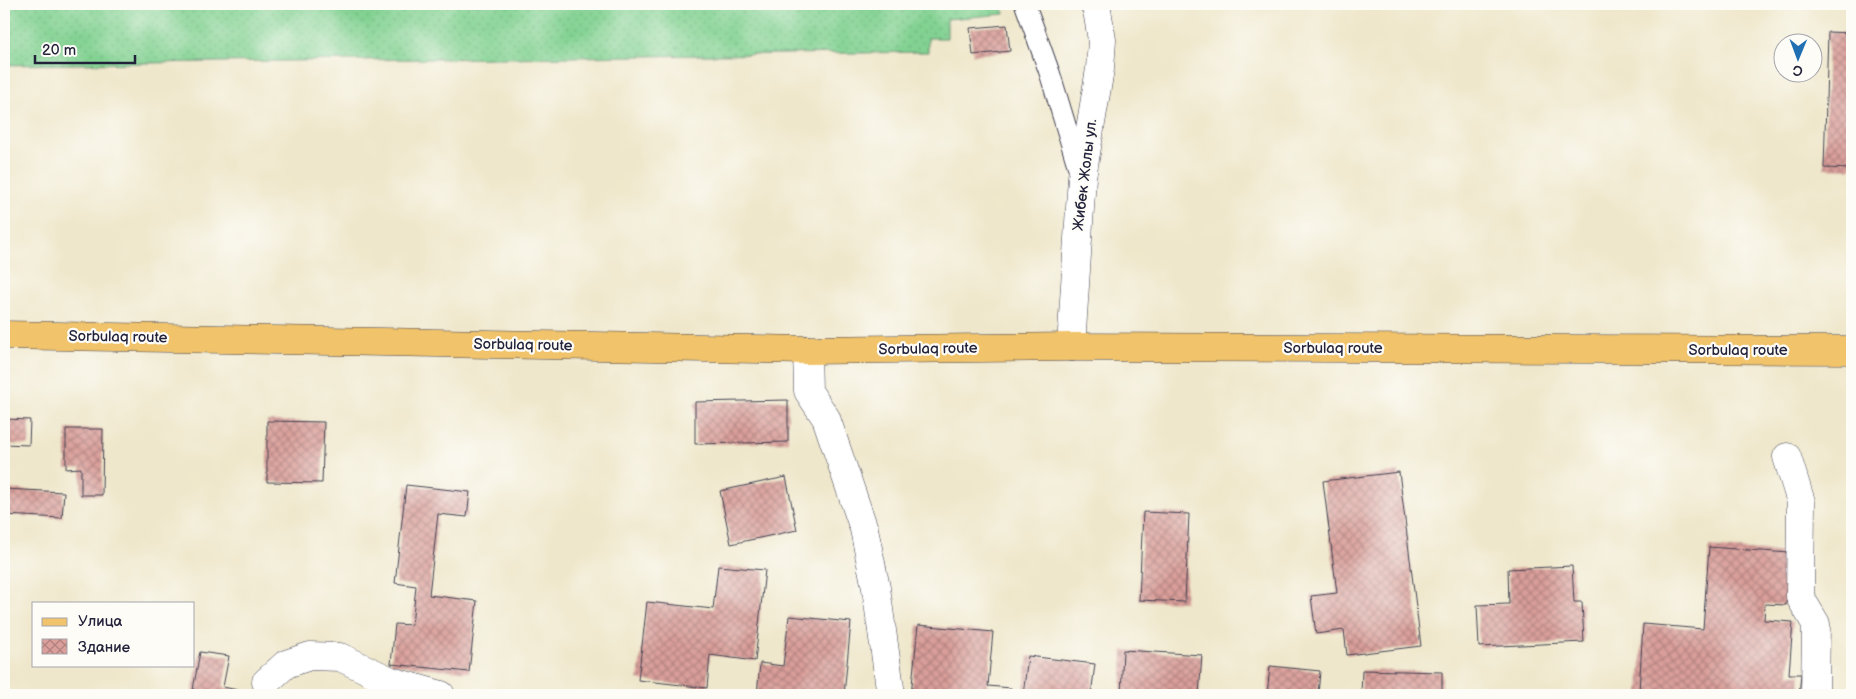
<svg xmlns="http://www.w3.org/2000/svg" width="1856" height="699" viewBox="0 0 1856 699" font-family="'Balsamiq Sans',sans-serif">
  <style>
    .grass { fill: url(#grass-dots); stroke: #527a66 }
    .building { fill: url(#building-cross-hatch) }
    .lines { fill: none; stroke-linecap: round; stroke-linejoin: round }
    .lane-casing { stroke: #414051; stroke-width: 22 }
    .street-casing { stroke: #414051; stroke-width: 29 }
    .primary-casing { stroke: #414051; stroke-width: 29 }
    .lane { stroke: #fff; stroke-width: 20 }
    .street { stroke: #fff; stroke-width: 28 }
    .primary { stroke: #f1c36a; stroke-width: 28 }
    .labels { text-anchor: middle; dominant-baseline: central; stroke-width: 4.5; stroke-linejoin: round; paint-order: stroke }
    .street-label { font-size: 15px; fill: #22223b; stroke: #fdfcf7 }
  </style>
  <defs>
    <pattern id="grass-dots" width="8" height="8" patternUnits="userSpaceOnUse" patternTransform="scale(1.25)"><rect width="8" height="8" fill="#82d292"/><path d="M2 2h.1M6 6h.1" fill="none" stroke="#70b47f" stroke-width="1.8" stroke-linecap="round"/></pattern>
    <pattern id="building-cross-hatch" width="8" height="8" patternUnits="userSpaceOnUse" patternTransform="scale(1.25)"><rect width="8" height="8" fill="#da9f9a"/><path d="M0 0l8 8M0 8l8-8" fill="none" stroke="#b0817f"/></pattern>
  </defs>
  <rect width="100%" height="100%" fill="#fdfcf7"/>
  <filter id="ink" filterUnits="userSpaceOnUse"><feTurbulence type="fractalNoise" baseFrequency=".02" numOctaves="2"/><feDisplacementMap in="SourceGraphic" scale="10" xChannelSelector="R" yChannelSelector="G"/><feConvolveMatrix kernelMatrix="1 2 1 2 8 2 1 2 1" color-interpolation-filters="sRGB"/></filter>
  <filter id="wash" filterUnits="userSpaceOnUse"><feTurbulence type="fractalNoise" baseFrequency=".0096" numOctaves="4" result="noise"/><feDisplacementMap in="SourceGraphic" scale="20" xChannelSelector="R" yChannelSelector="G"/><feGaussianBlur stdDeviation="1.12" result="paint"/><feColorMatrix in="noise" values="0 0 0 0 0 0 0 0 0 0 0 0 0 0 0 0 0 1.4 0 .05"/><feComposite in="paint" operator="in"/></filter>
  <g filter="url(#wash)">
    <rect width="100%" height="100%" fill="#efe7cb"/>
    <path class="grass" d="M 4,4 L 1001,4 L 1005,14 L 947,19 L 947,38 L 928,38 L 928,52 L 4,65 Z"/>
    <g id="blocks">
      <g class="building">
        <path d="M 1007,25 L 1010,51 L 973,55 L 970,28 Z"/>
        <path d="M 1828,32 L 1852,33 L 1852,169 L 1824,168 Z"/>
        <path d="M 788,400 L 788,442 L 695,444 L 695,402 Z"/>
        <path d="M 4,419 L 30,420 L 29,445 L 4,444 Z"/>
        <path d="M 267,421 L 324,422 L 322,483 L 267,482 Z"/>
        <path d="M 66,429 L 103,429 L 102,495 L 81,495 L 81,468 L 66,469 Z"/>
        <path d="M 1399,472 L 1421,646 L 1347,655 L 1344,630 L 1316,634 L 1311,596 L 1337,593 L 1323,481 Z"/>
        <path d="M 786,477 L 797,530 L 731,544 L 720,491 Z"/>
        <path d="M 406,485 L 470,492 L 467,517 L 438,514 L 429,595 L 477,601 L 469,672 L 391,664 L 395,624 L 412,625 L 416,586 L 395,583 Z"/>
        <path d="M 4,489 L 64,492 L 62,518 L 4,515 Z"/>
        <path d="M 1143,512 L 1189,514 L 1185,602 L 1139,600 Z"/>
        <path d="M 1709,547 L 1789,553 L 1786,605 L 1765,604 L 1764,620 L 1793,622 L 1789,674 L 1801,674 L 1799,695 L 1669,695 L 1639,692 L 1643,624 L 1703,629 Z"/>
        <path d="M 718,566 L 765,570 L 755,661 L 710,655 L 707,688 L 638,680 L 647,602 L 713,609 Z"/>
        <path d="M 1572,566 L 1574,602 L 1582,602 L 1584,642 L 1479,647 L 1477,605 L 1509,604 L 1508,569 Z"/>
        <path d="M 789,616 L 851,622 L 844,695 L 757,695 L 760,663 L 783,666 Z"/>
        <path d="M 918,625 L 993,632 L 988,686 L 1011,688 L 1010,695 L 911,695 Z"/>
        <path d="M 1123,650 L 1202,655 L 1199,695 L 1121,695 Z"/>
        <path d="M 200,652 L 229,656 L 223,687 L 262,695 L 192,695 Z"/>
        <path d="M 1028,656 L 1095,664 L 1091,695 L 1023,695 Z"/>
        <path d="M 1270,666 L 1320,671 L 1318,695 L 1267,695 Z"/>
        <path d="M 1362,670 L 1442,672 L 1442,695 L 1361,695 Z"/>
      </g>
    </g>
  </g>
  <g filter="url(#ink)">
    <use href="#blocks" fill-opacity="0" stroke="#414051" stroke-width="1"/>
    <g class="lines">
      <defs>
        <path id="lane" d="M 1025,4 L 1050,74 L 1080,173"/>
        <g id="street">
          <path d="M 1071,347 L 1082,177 L 1100,69 L 1102,40 L 1097,10 L 1094,4"/>
          <path d="M 807,350 L 808,391 L 826,418 L 864,529 L 876,588 L 891,695"/>
          <path d="M 1787,457 L 1801,502 L 1800,597 L 1816,624 L 1815,695"/>
          <path d="M 266,682 L 286,664 L 310,656 L 340,657 L 391,681 L 441,695"/>
        </g>
        <path id="primary" d="M 4,335 L 807,350 L 1071,347 L 1852,350"/>
      </defs>
      <use href="#lane" class="lane-casing"/>
      <use href="#street" class="street-casing"/>
      <use href="#primary" class="primary-casing"/>
      <use href="#lane" class="lane"/>
      <use href="#street" class="street"/>
      <use href="#primary" class="primary"/>
    </g>
  </g>
  <g class="labels">
    <g class="street-label">
      <text transform="translate(1085 175) rotate(-83)">Жибек Жолы ул.</text>
      <text transform="translate(118 337) rotate(1)">Sorbulaq route</text>
      <text transform="translate(523 345) rotate(1)">Sorbulaq route</text>
      <text x="1333" y="348">Sorbulaq route</text>
      <text transform="translate(928 349) rotate(-1)">Sorbulaq route</text>
      <text x="1738" y="350">Sorbulaq route</text>
    </g>
  </g>
  <rect width="1856" height="699" fill="none" stroke="#fdfcf7" stroke-width="20"/>
  <rect x="32" y="602" width="162" height="65" fill="#fdfcf7" stroke="#a5a5ac"/>
  <rect x="42" y="618" width="25" height="8" fill="#f1c36a" stroke="#a5a5ac"/>
  <text x="78" y="626" font-size="15" fill="#22223b">Улица</text>
  <rect x="42" y="639" width="25" height="15" fill="url(#building-cross-hatch)" stroke="#a5a5ac"/>
  <text x="78" y="652" font-size="15" fill="#22223b">Здание</text>
  <g transform="translate(1798 58) rotate(181)"><circle r="24" fill="#fdfcf7" stroke="#a5a5ac"/>
  <path d="M0-4L9 19L0 12L-9 19Z" fill="#1f6fb2"/>
  <text y="-8" font-size="14" font-weight="bold" text-anchor="middle" fill="#22223b">С</text>
  </g>
  <path d="M35 55v8h100v-8" fill="none" stroke="#22223b" stroke-width="2.5"/>
  <text x="42" y="55" font-size="15" fill="#22223b" stroke="#fdfcf7" stroke-width="4" paint-order="stroke">20 m</text>
</svg>
